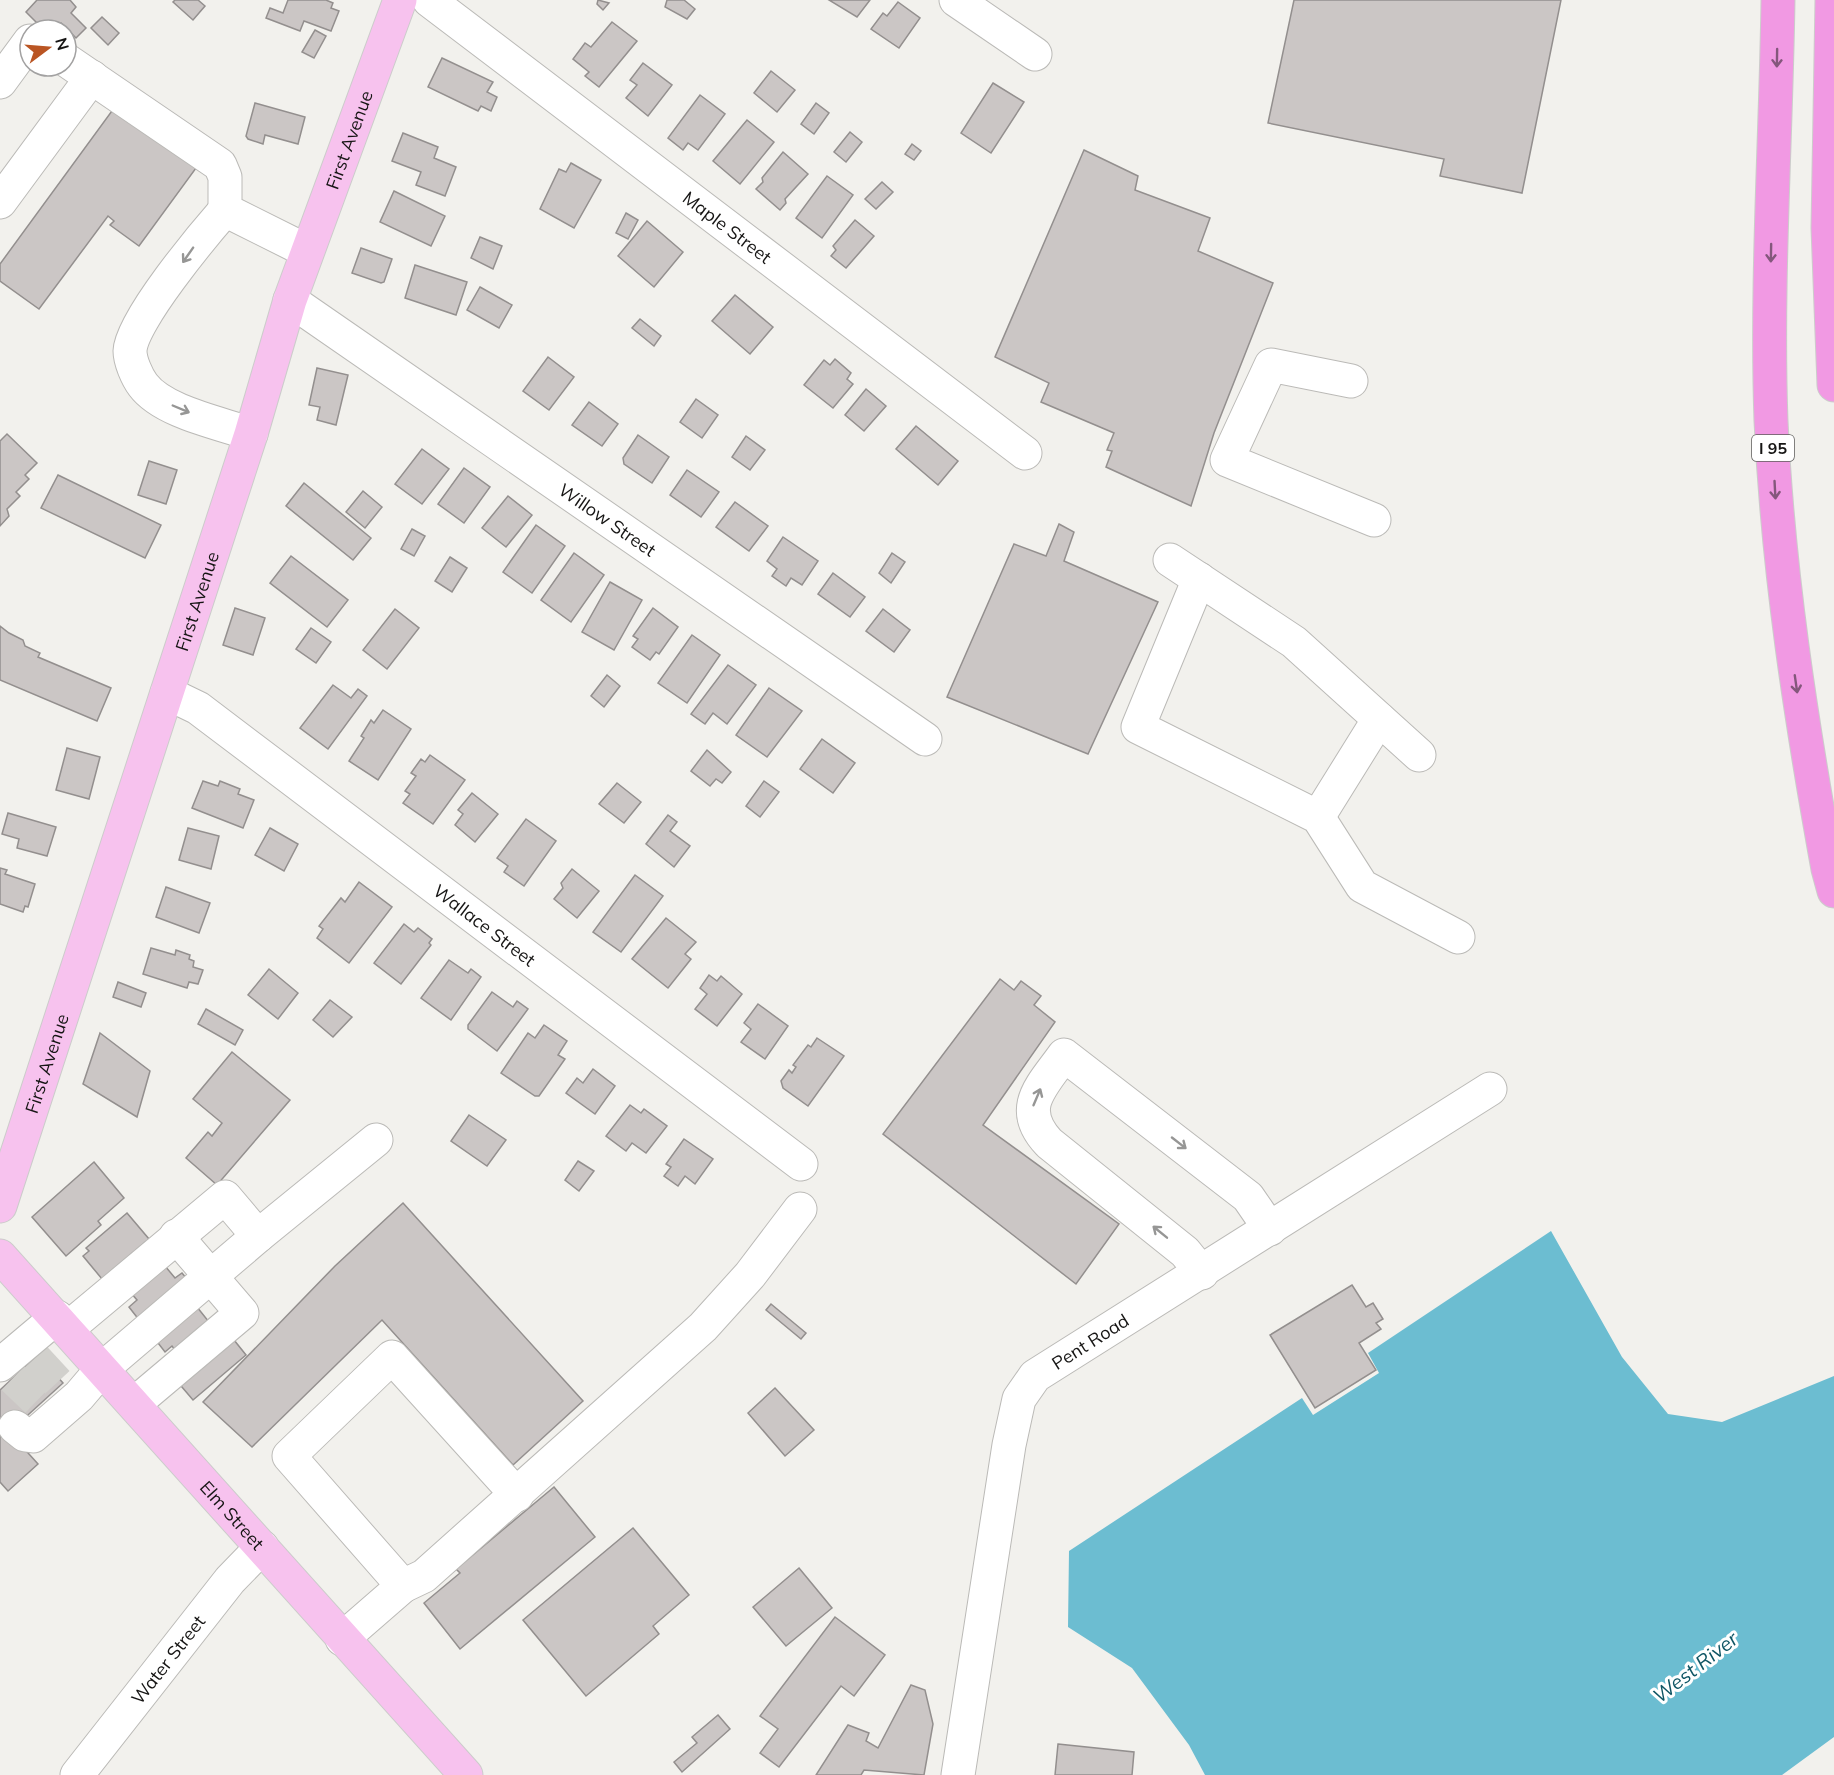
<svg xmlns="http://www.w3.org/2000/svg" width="1834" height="1775" viewBox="0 0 1834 1775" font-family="Mulish,sans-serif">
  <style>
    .water { fill: #6cbdd1 }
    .building { fill: #cbc6c5; stroke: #938f8e; stroke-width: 1.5 }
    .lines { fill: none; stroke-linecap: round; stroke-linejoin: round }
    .minor-tunnel { stroke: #d1d0cc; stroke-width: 33; stroke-dasharray: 33 16; stroke-linecap: butt }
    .minor-casing { stroke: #bbbab7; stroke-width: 35 }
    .major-casing { stroke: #cccccb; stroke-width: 35 }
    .highway-casing { stroke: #cccccb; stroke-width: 35 }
    .minor { stroke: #fff; stroke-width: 33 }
    .major { stroke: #f7c2ee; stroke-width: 33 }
    .highway { stroke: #f199e3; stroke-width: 33 }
    .oneway { stroke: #84577c }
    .oneway2 { stroke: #969695 }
    .labels { text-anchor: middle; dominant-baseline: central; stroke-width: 6; stroke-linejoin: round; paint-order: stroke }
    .shield { fill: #fff; stroke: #5c5b5a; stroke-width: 1.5 }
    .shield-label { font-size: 16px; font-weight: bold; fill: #161514 }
    .street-label { font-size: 18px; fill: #161514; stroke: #fff }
    .water-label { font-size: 20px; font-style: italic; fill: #0e5564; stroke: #fff }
  </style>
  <rect width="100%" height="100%" fill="#f2f1ed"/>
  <path class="water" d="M 1551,1231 L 1622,1357 L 1668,1414 L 1722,1422 L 1834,1376 L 1834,1737 L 1782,1775 L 1205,1775 L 1189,1745 L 1132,1668 L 1068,1627 L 1069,1551 L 1302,1398 L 1313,1415 L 1379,1373 L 1368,1353 Z"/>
  <g class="building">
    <path d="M 37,0 L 70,0 L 76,7 L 71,13 L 86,28 L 76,38 L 61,23 L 54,30 L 44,30 L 26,12 Z"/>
    <path d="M 175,0 L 198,0 L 205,6 L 193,20 L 173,2 Z"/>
    <path d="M 288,0 L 326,0 L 333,3 L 331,8 L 339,11 L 331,31 L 304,21 L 300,31 L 266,18 L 270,8 L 283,13 Z"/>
    <path d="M 598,0 L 609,3 L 603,10 L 597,4 Z"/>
    <path d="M 667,0 L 684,0 L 695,9 L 687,19 L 665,7 Z"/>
    <path d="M 829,0 L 870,0 L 857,17 Z"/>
    <path d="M 1294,0 L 1561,0 L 1522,193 L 1440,176 L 1444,159 L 1268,123 Z"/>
    <path d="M 898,2 L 920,18 L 899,48 L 871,29 L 883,13 L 887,16 Z"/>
    <path d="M 102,17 L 119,33 L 108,45 L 91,28 Z"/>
    <path d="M 612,22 L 637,41 L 599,87 L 585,76 L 589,72 L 573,59 L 585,43 L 591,47 Z"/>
    <path d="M 315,30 L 326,36 L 314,58 L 302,52 Z"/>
    <path d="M 442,58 L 493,82 L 487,92 L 497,97 L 491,111 L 481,106 L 478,111 L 428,87 Z"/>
    <path d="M 643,63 L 672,85 L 648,116 L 626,98 L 637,85 L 630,80 Z"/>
    <path d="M 771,71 L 795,90 L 777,112 L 754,93 Z"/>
    <path d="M 993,83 L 1024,102 L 991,153 L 961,133 Z"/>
    <path d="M 700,95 L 725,114 L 698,150 L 688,143 L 683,150 L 668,138 Z"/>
    <path d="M 255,103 L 305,117 L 298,144 L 265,135 L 263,144 L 248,139 L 246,136 Z"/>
    <path d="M 816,103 L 829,113 L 814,134 L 801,124 Z"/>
    <path d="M 117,104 L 199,164 L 139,246 L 110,225 L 114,221 L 108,216 L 39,309 L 0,281 L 0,264 Z"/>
    <path d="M 747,120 L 774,142 L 740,184 L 713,161 Z"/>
    <path d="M 850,132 L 862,142 L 846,162 L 834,152 Z"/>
    <path d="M 403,133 L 438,147 L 434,158 L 456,167 L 445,196 L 416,185 L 421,172 L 392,161 Z"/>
    <path d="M 912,144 L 921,151 L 914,160 L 905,154 Z"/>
    <path d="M 1084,150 L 1138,176 L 1135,190 L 1210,218 L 1198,251 L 1273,283 L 1214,433 L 1191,506 L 1106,467 L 1112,451 L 1107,450 L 1114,433 L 1041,402 L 1049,383 L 995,357 Z"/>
    <path d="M 783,152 L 808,174 L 785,199 L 786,203 L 780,210 L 756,189 L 763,182 L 762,178 Z"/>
    <path d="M 571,163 L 601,180 L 574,228 L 540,209 L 559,169 L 566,172 Z"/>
    <path d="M 827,176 L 853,195 L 822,238 L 796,218 Z"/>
    <path d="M 882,182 L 893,192 L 876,209 L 865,199 Z"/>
    <path d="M 394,191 L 445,216 L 431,246 L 380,222 Z"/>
    <path d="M 626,213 L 638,220 L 628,239 L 616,233 Z"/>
    <path d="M 855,220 L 874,236 L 846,268 L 831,256 L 836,250 L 833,246 Z"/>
    <path d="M 647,221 L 683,252 L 654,287 L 618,256 Z"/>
    <path d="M 480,237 L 502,246 L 493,269 L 471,258 Z"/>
    <path d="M 361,248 L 392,259 L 384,282 L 381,283 L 352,273 Z"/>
    <path d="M 415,265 L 467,282 L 456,315 L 405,298 Z"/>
    <path d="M 480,287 L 512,305 L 499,328 L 467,310 Z"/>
    <path d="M 735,295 L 773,327 L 750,354 L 712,321 Z"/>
    <path d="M 640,319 L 661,336 L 654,346 L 632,328 Z"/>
    <path d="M 548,357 L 574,377 L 549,410 L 523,391 Z"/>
    <path d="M 835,359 L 851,373 L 847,379 L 853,384 L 833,408 L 804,385 L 824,360 L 830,365 Z"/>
    <path d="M 317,368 L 348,375 L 336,425 L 317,420 L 320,407 L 309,405 Z"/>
    <path d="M 866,389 L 886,406 L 864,431 L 845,415 Z"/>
    <path d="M 696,399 L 718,415 L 702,438 L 680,422 Z"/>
    <path d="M 589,402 L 618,424 L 602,446 L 572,425 Z"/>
    <path d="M 916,426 L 958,461 L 938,485 L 896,449 Z"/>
    <path d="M 7,434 L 37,463 L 25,475 L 29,479 L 16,492 L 20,496 L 7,509 L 9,516 L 0,526 L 0,441 Z"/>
    <path d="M 638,435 L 669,457 L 652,483 L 624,464 L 623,458 Z"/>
    <path d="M 746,436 L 765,450 L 750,470 L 732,457 Z"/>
    <path d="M 422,449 L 449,469 L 422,504 L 395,484 Z"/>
    <path d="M 149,461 L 177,470 L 166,504 L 138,495 Z"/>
    <path d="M 464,468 L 490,487 L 464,523 L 438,504 Z"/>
    <path d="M 687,470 L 719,492 L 701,517 L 670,495 Z"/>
    <path d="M 58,475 L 161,525 L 145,558 L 41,508 Z"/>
    <path d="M 304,483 L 371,538 L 353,560 L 286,506 Z"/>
    <path d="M 363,491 L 382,507 L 365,528 L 346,512 Z"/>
    <path d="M 508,496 L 532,515 L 506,547 L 482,528 Z"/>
    <path d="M 735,502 L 768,526 L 749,551 L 716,527 Z"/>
    <path d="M 1059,524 L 1074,532 L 1064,561 L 1158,602 L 1088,754 L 947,697 L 1014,544 L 1046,556 Z"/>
    <path d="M 536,525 L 565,546 L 532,593 L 503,572 Z"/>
    <path d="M 412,529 L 425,536 L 414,556 L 401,549 Z"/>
    <path d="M 783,537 L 818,561 L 802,585 L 791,578 L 786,586 L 772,576 L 777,569 L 767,561 Z"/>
    <path d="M 574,553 L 604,575 L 571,622 L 541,600 Z"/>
    <path d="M 892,553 L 905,562 L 891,583 L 879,573 Z"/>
    <path d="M 291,556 L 348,600 L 327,627 L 270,583 Z"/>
    <path d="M 450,557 L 467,568 L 452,592 L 435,581 Z"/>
    <path d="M 833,573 L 865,597 L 850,617 L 818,594 Z"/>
    <path d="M 610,582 L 642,600 L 614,650 L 582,632 Z"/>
    <path d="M 235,608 L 265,618 L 253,655 L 223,645 Z"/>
    <path d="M 653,608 L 678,627 L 659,654 L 656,652 L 650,660 L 632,647 L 638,639 L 633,636 Z"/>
    <path d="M 395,609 L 419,628 L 387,669 L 363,650 Z"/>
    <path d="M 883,609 L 910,630 L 894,652 L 866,631 Z"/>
    <path d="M 0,626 L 9,633 L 23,640 L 25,646 L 40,653 L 38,657 L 111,688 L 97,721 L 0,680 Z"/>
    <path d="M 311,628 L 331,642 L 316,663 L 296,649 Z"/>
    <path d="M 692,635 L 720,655 L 687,703 L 658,683 Z"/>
    <path d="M 728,665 L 756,685 L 727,724 L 713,713 L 705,724 L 691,714 Z"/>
    <path d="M 607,675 L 620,686 L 604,707 L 591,696 Z"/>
    <path d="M 333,685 L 351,698 L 358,689 L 367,696 L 328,749 L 300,728 Z"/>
    <path d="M 769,688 L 802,711 L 767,757 L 736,735 Z"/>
    <path d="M 383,710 L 411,729 L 378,780 L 349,761 L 364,738 L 361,736 L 371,720 L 374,723 Z"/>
    <path d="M 822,739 L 855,763 L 833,793 L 800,769 Z"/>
    <path d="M 67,748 L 100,757 L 89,799 L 56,790 Z"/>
    <path d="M 707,750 L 731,772 L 722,783 L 716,779 L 710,786 L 691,771 Z"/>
    <path d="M 430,755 L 465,780 L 433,824 L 403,803 L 410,794 L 405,791 L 416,776 L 411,773 L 421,759 L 425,762 Z"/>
    <path d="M 203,781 L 218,786 L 220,781 L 240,789 L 238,794 L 254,800 L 243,828 L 192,808 Z"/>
    <path d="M 764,781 L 779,792 L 760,817 L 746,806 Z"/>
    <path d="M 617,783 L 641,802 L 624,823 L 599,804 Z"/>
    <path d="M 472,793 L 498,814 L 475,842 L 455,825 L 463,814 L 458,810 Z"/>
    <path d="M 8,813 L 56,827 L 47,856 L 17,848 L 19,839 L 2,834 Z"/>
    <path d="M 668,815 L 677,822 L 670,831 L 690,846 L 674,867 L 646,844 Z"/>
    <path d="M 526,819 L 556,841 L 524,886 L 504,872 L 508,866 L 497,858 Z"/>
    <path d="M 188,828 L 219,836 L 211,869 L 179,860 Z"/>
    <path d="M 270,828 L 298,844 L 284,871 L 255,855 Z"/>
    <path d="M 0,868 L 7,870 L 5,874 L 35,884 L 28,907 L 25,906 L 23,912 L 0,904 Z"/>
    <path d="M 572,869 L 599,891 L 577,918 L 554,899 L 563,888 L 561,883 Z"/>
    <path d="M 635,875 L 663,896 L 621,952 L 593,932 Z"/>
    <path d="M 359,882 L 392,907 L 349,963 L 317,938 L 323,929 L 319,926 L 341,898 L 345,902 Z"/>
    <path d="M 166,887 L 210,903 L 199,933 L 156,917 Z"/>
    <path d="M 666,918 L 696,942 L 685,954 L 691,959 L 668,988 L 632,959 Z"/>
    <path d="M 404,924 L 414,932 L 418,928 L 432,939 L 429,943 L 431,945 L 401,984 L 374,963 Z"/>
    <path d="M 151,948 L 175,955 L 176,950 L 190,955 L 189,959 L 194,961 L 193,967 L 203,970 L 198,984 L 189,982 L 187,988 L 143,974 Z"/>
    <path d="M 449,960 L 468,973 L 471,969 L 481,977 L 451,1020 L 421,998 Z"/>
    <path d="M 269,969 L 298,993 L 278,1019 L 248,995 Z"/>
    <path d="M 709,975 L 717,981 L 721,976 L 742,994 L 717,1026 L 695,1009 L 707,994 L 700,988 Z"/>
    <path d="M 1000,979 L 1014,990 L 1021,981 L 1041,996 L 1034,1005 L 1055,1022 L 983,1125 L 1119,1224 L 1076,1284 L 883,1134 Z"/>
    <path d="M 118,982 L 146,993 L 141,1007 L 113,997 Z"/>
    <path d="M 492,992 L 513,1007 L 517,1001 L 528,1009 L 497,1051 L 468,1029 L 468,1025 Z"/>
    <path d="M 330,1000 L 352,1017 L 333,1037 L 313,1020 Z"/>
    <path d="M 758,1004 L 788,1026 L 765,1059 L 741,1042 L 751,1029 L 744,1023 Z"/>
    <path d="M 206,1009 L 243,1030 L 235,1045 L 198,1024 Z"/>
    <path d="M 544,1025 L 567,1041 L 558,1055 L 565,1059 L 539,1096 L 535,1096 L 501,1073 L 528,1033 L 535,1038 Z"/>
    <path d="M 100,1033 L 150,1071 L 137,1117 L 83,1084 Z"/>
    <path d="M 817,1038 L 844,1056 L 808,1106 L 783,1088 L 781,1081 L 789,1070 L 792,1073 L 796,1067 L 793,1065 L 808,1045 L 811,1047 Z"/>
    <path d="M 232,1052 L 290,1100 L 217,1185 L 186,1158 L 208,1132 L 212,1136 L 222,1123 L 193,1099 Z"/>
    <path d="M 593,1069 L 615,1086 L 595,1114 L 566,1093 L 577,1078 L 583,1083 Z"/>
    <path d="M 630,1105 L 641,1113 L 644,1109 L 667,1126 L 646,1153 L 632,1143 L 626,1151 L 606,1136 Z"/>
    <path d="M 469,1115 L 506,1140 L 487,1166 L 451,1141 Z"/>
    <path d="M 684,1139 L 713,1159 L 695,1184 L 685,1176 L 678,1186 L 664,1176 L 671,1167 L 666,1164 Z"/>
    <path d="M 578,1161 L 594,1171 L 579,1191 L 565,1180 Z"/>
    <path d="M 94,1162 L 124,1198 L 98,1221 L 101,1225 L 66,1256 L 32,1217 Z"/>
    <path d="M 403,1203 L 583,1401 L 513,1465 L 382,1320 L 252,1447 L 203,1402 L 335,1266 Z"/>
    <path d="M 127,1213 L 149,1239 L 102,1279 L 83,1256 L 89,1251 L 86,1248 Z"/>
    <path d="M 165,1266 L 175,1278 L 182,1273 L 192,1285 L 143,1325 L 129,1307 L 137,1300 L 131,1293 Z"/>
    <path d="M 1352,1285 L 1366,1307 L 1373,1303 L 1383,1319 L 1376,1323 L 1381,1329 L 1359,1343 L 1376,1370 L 1315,1408 L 1270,1335 Z"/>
    <path d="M 193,1302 L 213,1327 L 175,1350 L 172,1346 L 165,1352 L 155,1339 Z"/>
    <path d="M 771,1304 L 806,1333 L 801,1339 L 766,1310 Z"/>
    <path d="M 230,1335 L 246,1355 L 193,1400 L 176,1380 Z"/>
    <path d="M 38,1355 L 63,1383 L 6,1435 L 0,1429 L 0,1390 Z"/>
    <path d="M 775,1388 L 814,1430 L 785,1456 L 748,1413 Z"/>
    <path d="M 0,1422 L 38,1464 L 8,1491 L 0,1482 Z"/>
    <path d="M 554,1487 L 595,1537 L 460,1649 L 424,1603 L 460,1573 L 456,1569 Z"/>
    <path d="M 633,1528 L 689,1595 L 653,1626 L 659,1634 L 586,1696 L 523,1620 Z"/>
    <path d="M 799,1568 L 832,1608 L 786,1646 L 753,1607 Z"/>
    <path d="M 835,1617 L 885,1655 L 854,1696 L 841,1686 L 779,1767 L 760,1753 L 778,1729 L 760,1716 Z"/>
    <path d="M 911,1685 L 925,1690 L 933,1724 L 924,1775 L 864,1770 L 861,1775 L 816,1775 L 848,1725 L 869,1733 L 866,1741 L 878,1748 Z"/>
    <path d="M 718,1715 L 730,1729 L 682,1772 L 674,1762 L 697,1743 L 692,1737 Z"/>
    <path d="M 1058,1744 L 1134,1752 L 1132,1775 L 1055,1775 Z"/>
  </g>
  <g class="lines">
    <g class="minor-tunnel">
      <path d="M 35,1358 L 60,1385"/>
      <path d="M 13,1378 L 40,1404"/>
    </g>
    <defs>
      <g id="minor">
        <path id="s1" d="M 429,0 L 1025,453"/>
        <path d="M 956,0 L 1035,54"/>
        <path d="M 66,60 L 220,165 L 225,177 L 225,210 L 307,251"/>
        <path d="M 0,82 L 30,41"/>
        <path d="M 0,202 L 92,77"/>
        <path d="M 225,210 C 204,234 131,321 130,351 C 130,361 137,377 143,385 C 163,412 220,423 251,434"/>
        <path id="s2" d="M 290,300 L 925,739"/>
        <path d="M 1351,381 L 1271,365 L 1227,460 L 1374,520"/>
        <path d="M 1170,560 L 1294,642 L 1419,755"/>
        <path d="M 1199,579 L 1138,727 L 1318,817 L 1362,886 L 1458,937"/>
        <path id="s3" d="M 167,693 L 198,708 L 801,1164"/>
        <path d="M 1318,817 L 1379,719"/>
        <path d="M 1202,1273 L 1185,1252 L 1049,1143 C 1016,1108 1042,1086 1064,1055 L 1248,1197 L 1270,1229"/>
        <path d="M 67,1329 L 225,1197 L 258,1236 L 376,1140"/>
        <path d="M 0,1365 L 57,1317"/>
        <path d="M 134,1404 L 242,1313 L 176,1236"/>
        <path d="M 15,1427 L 25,1435 L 33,1436 L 79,1396 L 102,1369 L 258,1236"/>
        <path d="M 403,1586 L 289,1456 L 392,1357 L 517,1495"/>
        <path d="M 342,1639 L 403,1586 L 424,1576 L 703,1327 L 750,1275 L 800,1209"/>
        <path id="s4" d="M 77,1775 L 230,1580 L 262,1547"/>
        <path id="s5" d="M 958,1775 L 1009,1445 L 1019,1399 L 1035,1376 L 1490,1089"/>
      </g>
      <g id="major">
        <path id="s6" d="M 0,1206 L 251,434 L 290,300 L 400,0"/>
        <path id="s7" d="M 0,1256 L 466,1775"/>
      </g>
      <g id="highway">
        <path d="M 1778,0 C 1776,140 1766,281 1771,421 C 1778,572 1801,720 1828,869 L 1834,891"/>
        <path d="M 1832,0 L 1828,228 L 1834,385"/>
      </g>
    </defs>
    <use href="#minor" class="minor-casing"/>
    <use href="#major" class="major-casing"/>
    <use href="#highway" class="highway-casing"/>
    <use href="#minor" class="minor"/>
    <use href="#major" class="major"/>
    <use href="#highway" class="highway"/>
  </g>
  <defs><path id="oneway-shaft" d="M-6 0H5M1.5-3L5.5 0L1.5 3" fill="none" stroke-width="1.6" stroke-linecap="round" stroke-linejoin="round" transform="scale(1.5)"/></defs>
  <g class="oneway">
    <use href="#oneway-shaft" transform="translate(1777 58) rotate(91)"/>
    <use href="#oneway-shaft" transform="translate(1771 253) rotate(91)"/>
    <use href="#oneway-shaft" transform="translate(1775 490) rotate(87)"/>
    <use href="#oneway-shaft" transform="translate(1796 684) rotate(82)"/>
  </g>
  <g class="oneway2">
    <use href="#oneway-shaft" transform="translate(188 255) rotate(125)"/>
    <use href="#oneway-shaft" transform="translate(181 409) rotate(23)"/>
    <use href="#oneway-shaft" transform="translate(1037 1097) rotate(-67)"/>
    <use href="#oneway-shaft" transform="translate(1179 1143) rotate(38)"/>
    <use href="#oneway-shaft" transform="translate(1160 1232) rotate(-141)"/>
  </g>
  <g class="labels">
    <rect class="shield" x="1752" y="435" width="42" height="26" rx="4.5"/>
    <g class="shield-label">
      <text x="1773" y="448">I 95</text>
    </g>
    <g class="street-label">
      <text stroke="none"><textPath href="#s6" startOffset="1122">First Avenue</textPath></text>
      <text stroke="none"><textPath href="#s1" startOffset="375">Maple Street</textPath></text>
      <text stroke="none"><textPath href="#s2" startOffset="386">Willow Street</textPath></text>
      <text stroke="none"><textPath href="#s6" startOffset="636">First Avenue</textPath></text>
      <text stroke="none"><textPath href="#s3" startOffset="394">Wallace Street</textPath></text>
      <text stroke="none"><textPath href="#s6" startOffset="150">First Avenue</textPath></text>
      <text stroke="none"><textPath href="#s5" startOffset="474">Pent Road</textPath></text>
      <text stroke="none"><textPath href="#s7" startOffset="348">Elm Street</textPath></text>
      <text stroke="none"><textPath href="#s4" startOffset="147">Water Street</textPath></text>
    </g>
    <g class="water-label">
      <text transform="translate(1695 1667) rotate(-38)">West River</text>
    </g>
  </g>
  <g transform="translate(48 48) rotate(74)"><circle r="28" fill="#ffffff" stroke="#a2a1a1" stroke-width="1.5"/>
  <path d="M0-4.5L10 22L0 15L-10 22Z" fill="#ba5523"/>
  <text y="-9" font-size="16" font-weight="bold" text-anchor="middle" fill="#161514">N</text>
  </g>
</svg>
